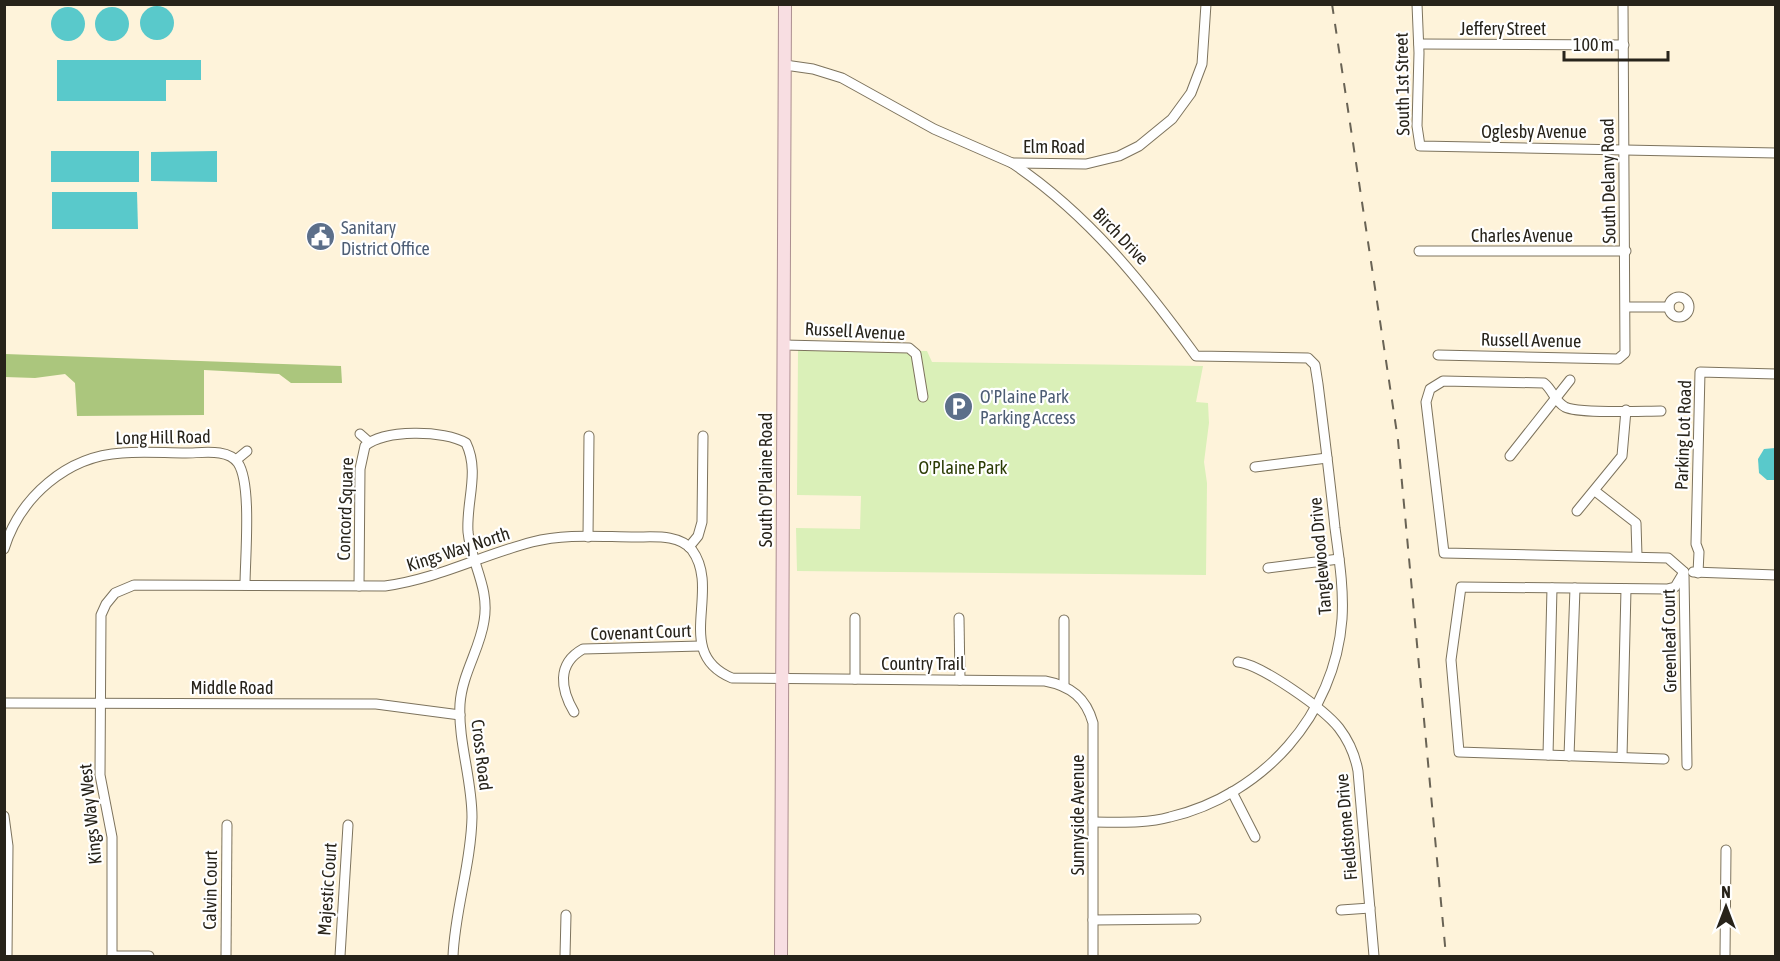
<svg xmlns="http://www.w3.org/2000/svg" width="1780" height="961" viewBox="0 0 1780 961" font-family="'Asap Condensed',sans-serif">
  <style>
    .green { fill: #daf0b8 }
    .forest { fill: #abc67d }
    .water { fill: #59c9cb }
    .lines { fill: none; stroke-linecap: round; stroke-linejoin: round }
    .minor-casing { stroke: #7d735d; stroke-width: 11 }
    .major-casing { stroke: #ac8e90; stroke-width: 14 }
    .minor { stroke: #fff; stroke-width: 9 }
    .major { stroke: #f8dee2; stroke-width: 12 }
    .rail { stroke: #696355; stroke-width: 2; stroke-dasharray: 10 10; stroke-linecap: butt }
    .labels { text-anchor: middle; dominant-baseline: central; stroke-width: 4.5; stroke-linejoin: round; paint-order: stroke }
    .street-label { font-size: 18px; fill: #27231a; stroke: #fff }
    .service-label { font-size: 18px; fill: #4e5e75; stroke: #fff; text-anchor: start }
    .park-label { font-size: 18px; fill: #2c3c05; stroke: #fff }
  </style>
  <rect width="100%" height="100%" fill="#fef3da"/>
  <path class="green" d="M 798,350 L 927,351 L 932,362 L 1203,366 L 1196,402 L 1208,403 L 1209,423 L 1204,462 L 1207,483 L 1206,575 L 797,571 L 796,528 L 860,529 L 861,496 L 797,495 Z"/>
  <path class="forest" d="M 5,354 L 341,366 L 342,383 L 291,383 L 279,374 L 204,370 L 204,415 L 77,416 L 75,383 L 65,374 L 35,378 L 5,377 Z"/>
  <g class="water">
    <circle cx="157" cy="23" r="17"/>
    <circle cx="112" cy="24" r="17"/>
    <circle cx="68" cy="24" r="17"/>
    <path d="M 57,60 L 201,60 L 201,80 L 166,80 L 166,101 L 57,101 Z"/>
    <rect x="51" y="151" width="88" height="31"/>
    <path d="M 217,151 L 217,182 L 151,181 L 151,152 Z"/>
    <path d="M 52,192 L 137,192 L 138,229 L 52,229 Z"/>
    <path d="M 1775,448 L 1775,480 L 1767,480 L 1759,473 L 1758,459 L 1764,449 Z"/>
  </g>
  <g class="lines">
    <defs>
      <g id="minor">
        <path d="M 1417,4 L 1419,53 L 1417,126 L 1420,146 L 1776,153"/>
        <path d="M 1419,44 L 1624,45"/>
        <path d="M 785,65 L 813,69 L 842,78 L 934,129 L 1012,163 L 1086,164 L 1119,156 L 1139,146 L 1172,119 L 1191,93 L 1202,64 L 1206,4"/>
        <path d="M 1012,163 C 1088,214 1143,283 1196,356 L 1308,358 L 1315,365 L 1318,384 C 1324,432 1330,480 1335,528 C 1339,558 1344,589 1342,619 C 1335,715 1263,795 1170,817 C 1145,824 1119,822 1093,822"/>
        <path d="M 1419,251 L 1626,251"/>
        <circle cx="1679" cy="307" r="10"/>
        <path d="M 1626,307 L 1669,307"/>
        <path d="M 784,345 L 909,348 L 916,354 L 923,397"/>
        <path d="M 1438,355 L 1618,359 L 1625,353 L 1623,4"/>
        <path d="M 1661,411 C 1642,411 1579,414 1565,407 C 1554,401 1553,390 1544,383 L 1443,381 L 1430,389 L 1426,402 L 1444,553 L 1668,558 L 1684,572"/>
        <path d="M 360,434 L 369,442"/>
        <path d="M 1510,456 L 1570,380"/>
        <path d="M 236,460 L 247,451"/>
        <path d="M 1255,467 L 1327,458"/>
        <path d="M 1595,491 L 1636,523 L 1637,556"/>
        <path d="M 1577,511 L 1622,456 L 1626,410"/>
        <path d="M 588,537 L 589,436"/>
        <path d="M 689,547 L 698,536 L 702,522 L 703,436"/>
        <path d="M 4,549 C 20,497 67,456 122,453 C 143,451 165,453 186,453 C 202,453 228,448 238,463 C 252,484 245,558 245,585"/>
        <path d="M 1268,568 L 1339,559"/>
        <path d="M 1693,572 L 1776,575"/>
        <path d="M 1698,573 L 1699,552 L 1696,544 L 1700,372 L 1776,374"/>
        <path d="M 1684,575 L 1687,765"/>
        <path d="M 359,586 L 360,469 L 365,446 C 383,429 445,430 466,443 C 480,472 466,501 468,532 C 471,563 490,588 484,621 C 480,649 462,674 460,704 C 458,742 472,779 472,817 C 471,865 455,909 453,956"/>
        <path d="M 855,618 L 855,679"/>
        <path d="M 959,618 L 960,680"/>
        <path d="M 1238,662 C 1262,665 1324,709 1339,728 C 1349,741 1355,755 1358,771 L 1374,956"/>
        <path d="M 1064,685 L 1064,620"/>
        <path d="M 4,703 L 376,704 L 460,715"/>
        <path d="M 574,712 C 561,690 556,664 583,649 L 701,646"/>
        <path d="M 1548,755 L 1552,588"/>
        <path d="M 1569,756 L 1575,588"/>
        <path d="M 1622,757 L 1626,589"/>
        <path d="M 1664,759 L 1459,752 L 1451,660 L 1461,587 L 1667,589 L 1675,587 L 1684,572"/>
        <path d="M 1232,792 L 1255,837"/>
        <path d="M 4,816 L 8,846 L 7,956"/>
        <path d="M 1341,910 L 1370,908"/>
        <path d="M 1093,920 L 1196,919"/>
        <path d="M 112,956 L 112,837 L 100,775 L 101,615 L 106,604 L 115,593 L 134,585 L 385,586 C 437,579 482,555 532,542 C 566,533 602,537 636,537 C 654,537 679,534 692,550 C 722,591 672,653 732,678 L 1045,681 C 1071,686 1086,698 1093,723 L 1093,956"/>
        <path d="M 112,956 L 149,956"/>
        <path d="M 226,956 L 227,825"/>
        <path d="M 340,956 L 348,825"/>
        <path d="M 565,956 L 566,915"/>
        <path d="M 1725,956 L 1726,850"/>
      </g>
      <path id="major" d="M 781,956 L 785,4"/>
    </defs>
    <use href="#minor" class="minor-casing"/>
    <use href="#major" class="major-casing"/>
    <use href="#minor" class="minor"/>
    <use href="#major" class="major"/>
    <path class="rail" d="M 1332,4 L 1398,440 L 1446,956"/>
  </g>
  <defs>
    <symbol id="civic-disc" viewBox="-11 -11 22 22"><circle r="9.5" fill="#5c6f8a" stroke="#fff"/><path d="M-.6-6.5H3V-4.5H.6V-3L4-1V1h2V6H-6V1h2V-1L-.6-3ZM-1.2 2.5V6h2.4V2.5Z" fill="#fff"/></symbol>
    <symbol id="parking-disc" viewBox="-11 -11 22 22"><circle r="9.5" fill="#5c6f8a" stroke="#fff"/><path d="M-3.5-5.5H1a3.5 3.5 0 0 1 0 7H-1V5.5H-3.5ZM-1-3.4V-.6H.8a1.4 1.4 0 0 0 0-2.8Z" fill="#fff"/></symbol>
  </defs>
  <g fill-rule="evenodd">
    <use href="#civic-disc" x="304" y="220" width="33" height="33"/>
    <use href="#parking-disc" x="942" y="390" width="33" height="33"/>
  </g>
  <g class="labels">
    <g class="street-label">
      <text x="1503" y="28">Jeffery Street</text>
      <text transform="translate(1402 84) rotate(-91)">South 1st Street</text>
      <text x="1534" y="131">Oglesby Avenue</text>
      <text x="1054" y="146">Elm Road</text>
      <text transform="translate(1608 181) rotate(-91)">South Delany Road</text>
      <text x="1522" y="235">Charles Avenue</text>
      <text transform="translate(1121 236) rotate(46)">Birch Drive</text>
      <text transform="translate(855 331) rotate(3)">Russell Avenue</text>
      <text transform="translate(1531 340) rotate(1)">Russell Avenue</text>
      <text transform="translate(1683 435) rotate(-88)">Parking Lot Road</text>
      <text transform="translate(163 437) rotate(-1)">Long Hill Road</text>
      <text transform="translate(765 480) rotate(-90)">South O'Plaine Road</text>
      <text transform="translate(345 509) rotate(-88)">Concord Square</text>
      <text transform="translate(458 549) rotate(-18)">Kings Way North</text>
      <text transform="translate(1320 556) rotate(-95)">Tanglewood Drive</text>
      <text transform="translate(641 632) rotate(-2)">Covenant Court</text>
      <text transform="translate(1669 641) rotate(-91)">Greenleaf Court</text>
      <text x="923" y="663">Country Trail</text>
      <text x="232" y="687">Middle Road</text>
      <text transform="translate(482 755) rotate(83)">Cross Road</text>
      <text transform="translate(90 814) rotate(-96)">Kings Way West</text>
      <text transform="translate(1077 815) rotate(-90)">Sunnyside Avenue</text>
      <text transform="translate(1346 827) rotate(-95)">Fieldstone Drive</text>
      <text transform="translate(327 889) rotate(-86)">Majestic Court</text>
      <text transform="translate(210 890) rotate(-89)">Calvin Court</text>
    </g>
    <g class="service-label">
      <text x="341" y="227">Sanitary<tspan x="341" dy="21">District Office</tspan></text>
      <text x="980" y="396">O'Plaine Park<tspan x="980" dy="21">Parking Access</tspan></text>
    </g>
    <g class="park-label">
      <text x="963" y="467">O'Plaine Park</text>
    </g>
  </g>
  <rect width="1780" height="961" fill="none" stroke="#27231a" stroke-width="12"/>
  <g transform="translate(1726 907)" stroke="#ffffff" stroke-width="4.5" paint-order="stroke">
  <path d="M0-4.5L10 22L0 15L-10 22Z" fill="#27231a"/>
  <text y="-9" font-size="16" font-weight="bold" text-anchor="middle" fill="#27231a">N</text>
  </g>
  <path d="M1564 51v9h104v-9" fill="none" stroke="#27231a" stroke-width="3"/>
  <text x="1573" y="51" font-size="18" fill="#27231a" stroke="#ffffff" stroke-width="4.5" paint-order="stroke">100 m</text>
</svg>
